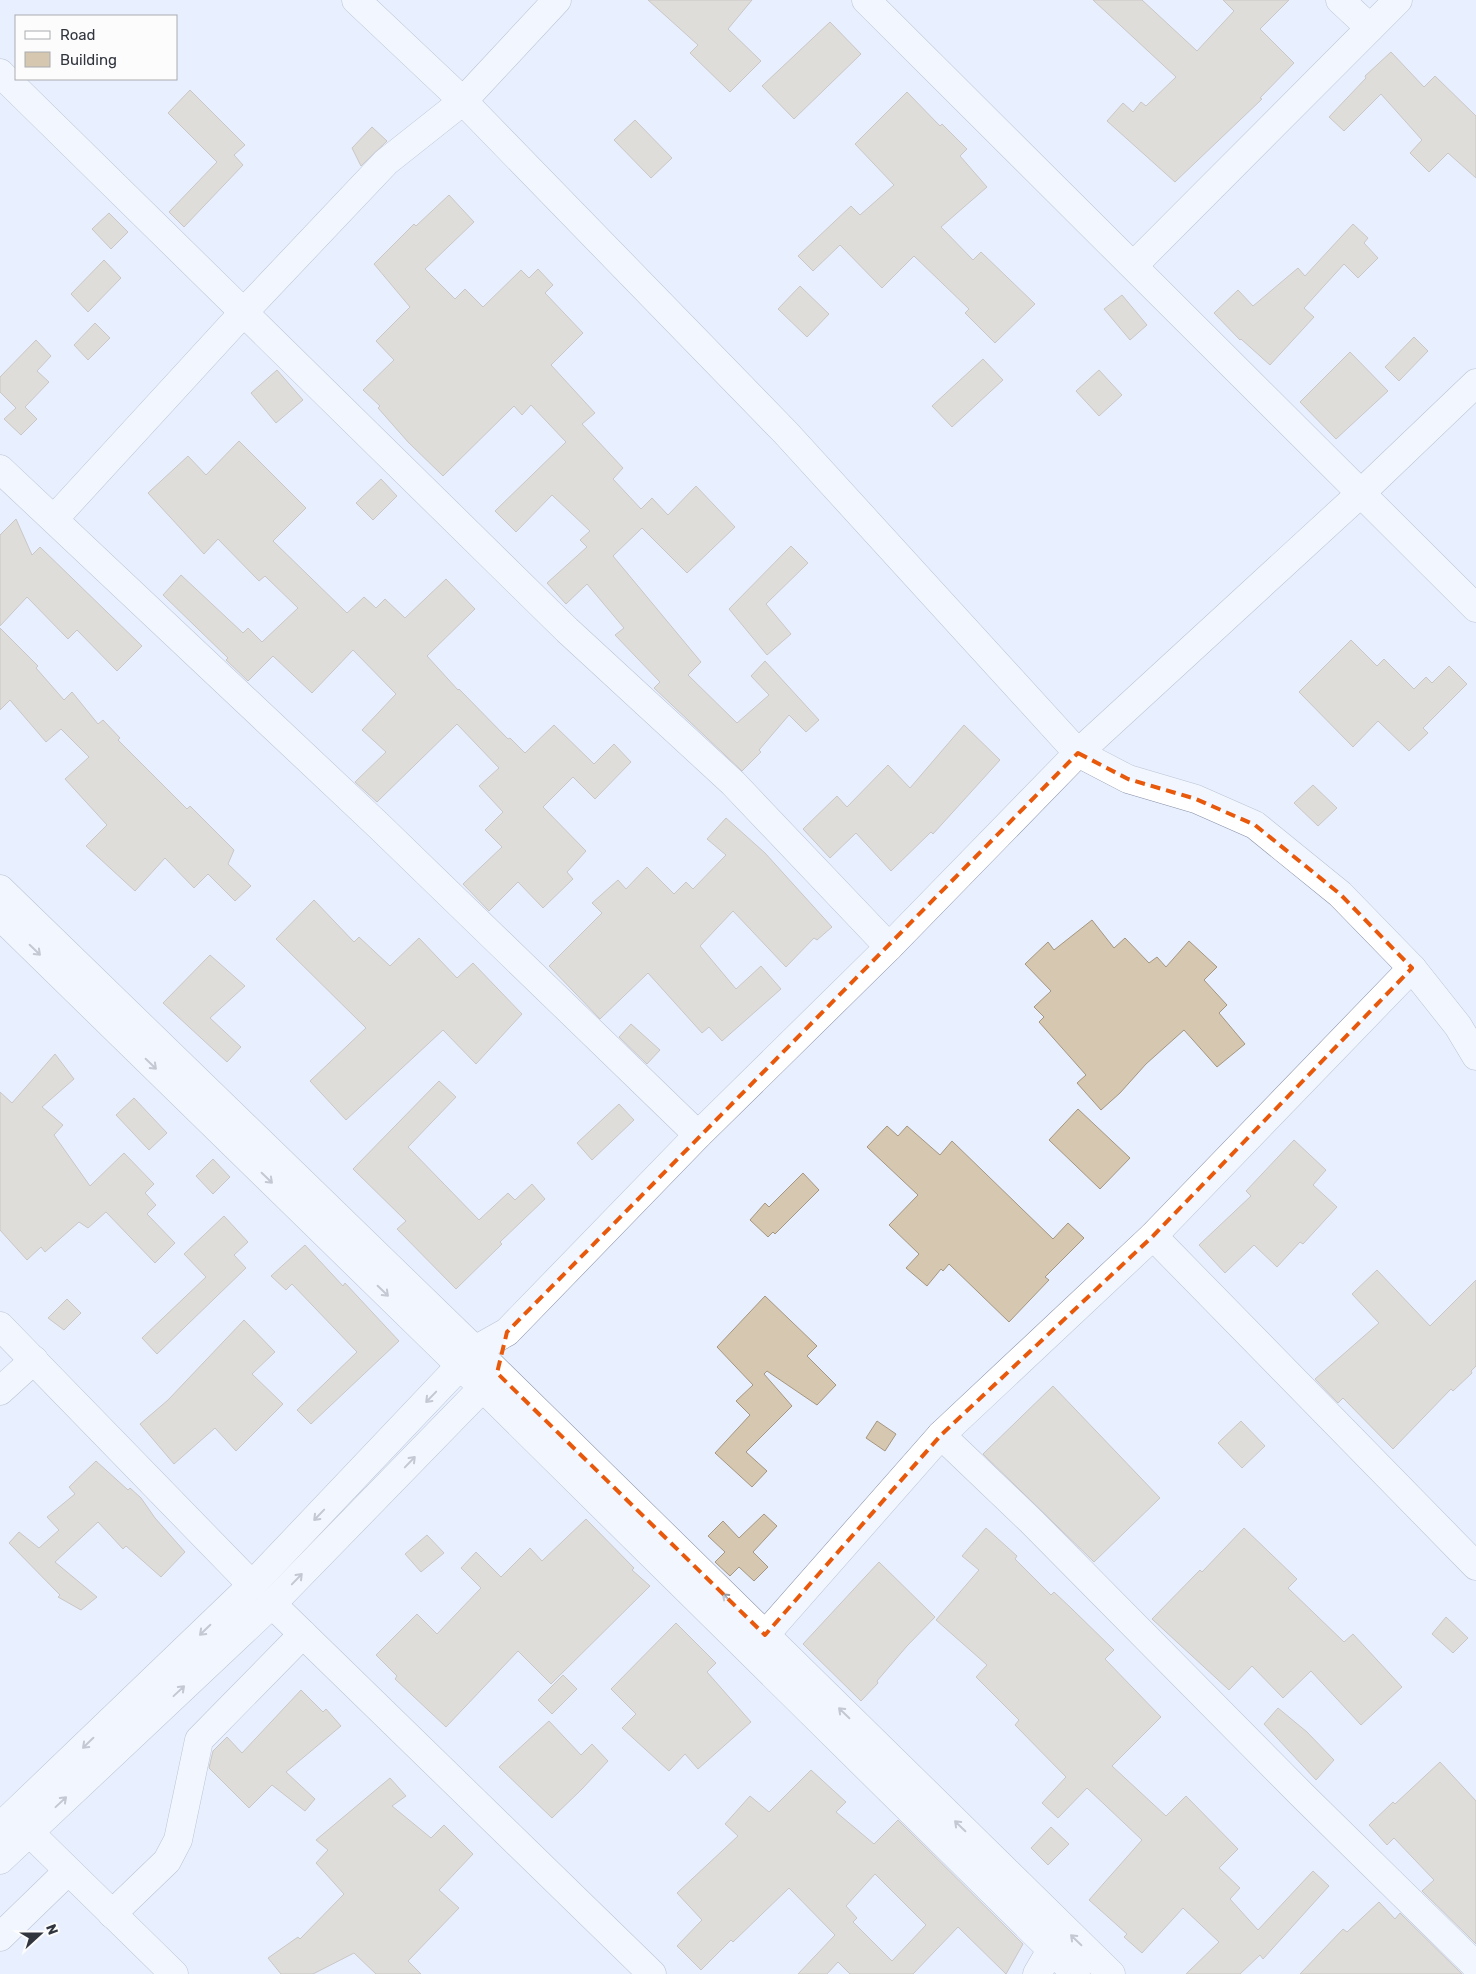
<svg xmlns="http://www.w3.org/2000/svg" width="1476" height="1974" viewBox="0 0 1476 1974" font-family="Rubik,sans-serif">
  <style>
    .building { fill: #d6c7b0; stroke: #a59681; fill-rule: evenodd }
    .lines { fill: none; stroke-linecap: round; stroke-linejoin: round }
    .minor-casing { stroke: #8690a6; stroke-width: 29 }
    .minor { stroke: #fff; stroke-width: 28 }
    .oneway { stroke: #989a9e }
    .marked { fill: none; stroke: #e8590c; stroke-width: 4; stroke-dasharray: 10 6; stroke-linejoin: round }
  </style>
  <rect width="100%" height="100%" fill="#e8effe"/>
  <g class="building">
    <path d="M 648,0 L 752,0 L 728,29 L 761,61 L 730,92 L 690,53 L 698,45 Z"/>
    <path d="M 1093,0 L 1142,0 L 1197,51 L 1234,11 L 1223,0 L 1289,0 L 1260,29 L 1294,63 L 1260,98 L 1262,99 L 1175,182 L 1107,121 L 1123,103 L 1133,112 L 1141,102 L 1146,106 L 1176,77 Z"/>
    <path d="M 830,22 L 861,54 L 794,119 L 762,86 Z"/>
    <path d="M 1391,52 L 1424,87 L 1435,76 L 1476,116 L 1476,178 L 1448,153 L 1429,172 L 1410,153 L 1422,140 L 1381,94 L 1344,131 L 1329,117 L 1366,78 L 1365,76 Z"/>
    <path d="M 190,90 L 245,145 L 234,155 L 243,165 L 184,227 L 169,212 L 217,162 L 168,113 Z"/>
    <path d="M 907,92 L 940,126 L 942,124 L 967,149 L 960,156 L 987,187 L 941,227 L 973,260 L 981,252 L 1035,304 L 995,343 L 965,313 L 969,309 L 914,256 L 882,288 L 840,245 L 813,271 L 798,256 L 851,206 L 860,215 L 894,185 L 855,144 Z"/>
    <path d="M 635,120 L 672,158 L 651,178 L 614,140 Z"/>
    <path d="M 372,127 L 387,141 L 361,166 L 352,148 Z"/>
    <path d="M 449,195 L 474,222 L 425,269 L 455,299 L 465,289 L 483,307 L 521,270 L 529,278 L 538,269 L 553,285 L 545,293 L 583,333 L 551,365 L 595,413 L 582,424 L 623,468 L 613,479 L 641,509 L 652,498 L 668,515 L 696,486 L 735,527 L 687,573 L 642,528 L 613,556 L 701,662 L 688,675 L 737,723 L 769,695 L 751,676 L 765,661 L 819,720 L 806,732 L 789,715 L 759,750 L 761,752 L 742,771 L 654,688 L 660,682 L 615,635 L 624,628 L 587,584 L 566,604 L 547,583 L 587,547 L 580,540 L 590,531 L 552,495 L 516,532 L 495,511 L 566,442 L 531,405 L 522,415 L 514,406 L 443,476 L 408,442 L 378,408 L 380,406 L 363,390 L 394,360 L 376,341 L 410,307 L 374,264 L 414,224 L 416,226 Z"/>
    <path d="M 109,213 L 128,232 L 111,249 L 92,229 Z"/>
    <path d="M 1353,224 L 1368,238 L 1364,243 L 1378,258 L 1358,278 L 1344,264 L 1304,308 L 1314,317 L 1270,365 L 1241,339 L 1240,340 L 1214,313 L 1238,290 L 1253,306 L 1298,268 L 1305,276 Z"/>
    <path d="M 104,260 L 121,278 L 88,312 L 71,294 Z"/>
    <path d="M 800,286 L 829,314 L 807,337 L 778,309 Z"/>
    <path d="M 1122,295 L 1147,325 L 1130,340 L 1104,309 Z"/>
    <path d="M 95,323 L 110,338 L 88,360 L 74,345 Z"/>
    <path d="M 1414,337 L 1428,351 L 1399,381 L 1385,367 Z"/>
    <path d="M 36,340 L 51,356 L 37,371 L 49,382 L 25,407 L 37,419 L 21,435 L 4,419 L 16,408 L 0,392 L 0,377 Z"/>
    <path d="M 1350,352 L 1388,391 L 1336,439 L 1300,402 Z"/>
    <path d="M 983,359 L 1003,380 L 952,427 L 932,406 Z"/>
    <path d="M 277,370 L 303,400 L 276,423 L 251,393 Z"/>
    <path d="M 1099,370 L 1122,395 L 1099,416 L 1076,391 Z"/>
    <path d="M 239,441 L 306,508 L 273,541 L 347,613 L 364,597 L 376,608 L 385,599 L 405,618 L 446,579 L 475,609 L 427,656 L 458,690 L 459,689 L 508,739 L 510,738 L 525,753 L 554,725 L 594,764 L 614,744 L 631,762 L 595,799 L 573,777 L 543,807 L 586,851 L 567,872 L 573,879 L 543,908 L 518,882 L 489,911 L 463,884 L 502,847 L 485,830 L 503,812 L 479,786 L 499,768 L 457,724 L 377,802 L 355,782 L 386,752 L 362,730 L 396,694 L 353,650 L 312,693 L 273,656 L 248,681 L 226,660 L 228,658 L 163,595 L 181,575 L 243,633 L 248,628 L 262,642 L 298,608 L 265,576 L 259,581 L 218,539 L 204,554 L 148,493 L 188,456 L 206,475 Z"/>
    <path d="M 381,479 L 397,496 L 373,520 L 356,503 Z"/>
    <path d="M 16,519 L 32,555 L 40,547 L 142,646 L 117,671 L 77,630 L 68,639 L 27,597 L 0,626 L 0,535 Z"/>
    <path d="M 791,546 L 808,563 L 766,604 L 791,634 L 767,655 L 729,609 Z"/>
    <path d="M 0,628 L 38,666 L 36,668 L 64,700 L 72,692 L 98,724 L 103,720 L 120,738 L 118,740 L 187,809 L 190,806 L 234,850 L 228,864 L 251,886 L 235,901 L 208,874 L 194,888 L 165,858 L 135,891 L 86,846 L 107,825 L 65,779 L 89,757 L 61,729 L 46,742 L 10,700 L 0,710 Z"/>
    <path d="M 1351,640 L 1377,666 L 1384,659 L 1414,689 L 1426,677 L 1432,683 L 1449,666 L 1467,684 L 1423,728 L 1428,733 L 1409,751 L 1378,721 L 1353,747 L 1299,692 Z"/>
    <path d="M 964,725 L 1000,760 L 933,834 L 931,832 L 891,871 L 856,833 L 830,858 L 803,829 L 837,796 L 847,807 L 888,765 L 910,788 Z"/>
    <path d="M 1313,785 L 1337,808 L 1318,826 L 1294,803 Z"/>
    <path d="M 726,818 L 765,853 L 832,927 L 817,940 L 814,938 L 786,967 L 733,911 L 700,946 L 736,989 L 761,966 L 781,989 L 722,1041 L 709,1027 L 702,1033 L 648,973 L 600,1019 L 549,966 L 602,913 L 592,903 L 618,880 L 626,889 L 647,867 L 674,894 L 686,882 L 693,889 L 726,855 L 707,839 Z"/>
    <path d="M 314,900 L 354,942 L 359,937 L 390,966 L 419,938 L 457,978 L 473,963 L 522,1014 L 476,1064 L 443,1030 L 346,1120 L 310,1081 L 366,1028 L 276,939 Z"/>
    <path d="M 1092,920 L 1114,948 L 1125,938 L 1149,963 L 1157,957 L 1166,967 L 1189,941 L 1217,967 L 1204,980 L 1227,1005 L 1219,1013 L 1245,1044 L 1217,1067 L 1184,1030 L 1146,1064 L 1120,1093 L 1101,1110 L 1077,1083 L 1086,1075 L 1039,1022 L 1044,1017 L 1034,1007 L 1051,991 L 1025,964 L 1048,942 L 1054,950 Z"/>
    <path d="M 210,955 L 245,986 L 210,1018 L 241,1047 L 227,1062 L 163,1003 Z"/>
    <path d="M 631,1024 L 660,1050 L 647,1064 L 619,1037 Z"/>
    <path d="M 55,1054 L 74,1079 L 42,1107 L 63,1125 L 54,1135 L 90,1186 L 124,1153 L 154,1184 L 145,1193 L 156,1205 L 147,1214 L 175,1243 L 155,1263 L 106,1212 L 88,1228 L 79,1222 L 45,1252 L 41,1247 L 27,1260 L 0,1230 L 0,1092 L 12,1103 Z"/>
    <path d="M 439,1081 L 456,1097 L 408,1147 L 479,1220 L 508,1193 L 515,1200 L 532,1184 L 545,1199 L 500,1242 L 502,1244 L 456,1289 L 397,1229 L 406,1221 L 353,1169 Z"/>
    <path d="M 134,1098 L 167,1133 L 149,1150 L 116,1115 Z"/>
    <path d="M 619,1104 L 634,1120 L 592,1160 L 577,1143 Z"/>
    <path d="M 1078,1109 L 1130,1158 L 1100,1189 L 1049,1140 Z"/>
    <path d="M 887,1126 L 898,1136 L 907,1126 L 940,1155 L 952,1141 L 1053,1239 L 1068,1223 L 1084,1238 L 1045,1277 L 1049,1280 L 1009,1322 L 949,1264 L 943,1271 L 941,1269 L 927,1286 L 906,1268 L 919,1254 L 889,1225 L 918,1195 L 867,1147 Z"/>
    <path d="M 1294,1140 L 1326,1170 L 1313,1185 L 1337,1207 L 1303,1244 L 1300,1242 L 1277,1267 L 1254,1245 L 1225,1273 L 1199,1245 L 1251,1196 L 1246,1191 Z"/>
    <path d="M 213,1159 L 230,1177 L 213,1194 L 196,1176 Z"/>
    <path d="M 803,1173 L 819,1190 L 775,1234 L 773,1232 L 768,1237 L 750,1220 L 765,1203 L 769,1207 Z"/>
    <path d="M 224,1216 L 248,1242 L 234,1255 L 246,1268 L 157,1354 L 142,1338 L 206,1277 L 184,1254 Z"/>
    <path d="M 305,1245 L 343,1286 L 345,1283 L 399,1341 L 311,1424 L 297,1410 L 357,1352 L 292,1284 L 286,1290 L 271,1276 Z"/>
    <path d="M 1377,1270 L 1430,1326 L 1476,1280 L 1476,1366 L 1471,1371 L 1472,1373 L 1453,1391 L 1451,1389 L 1393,1449 L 1343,1398 L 1338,1403 L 1315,1379 L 1379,1323 L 1352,1294 Z"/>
    <path d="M 765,1296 L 817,1346 L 807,1356 L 836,1385 L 817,1405 L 767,1371 L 764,1374 L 792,1406 L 746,1452 L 767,1471 L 752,1487 L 715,1453 L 750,1415 L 736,1401 L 753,1385 L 717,1347 Z"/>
    <path d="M 67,1299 L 81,1313 L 64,1330 L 48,1318 Z"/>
    <path d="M 244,1320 L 275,1352 L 252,1374 L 283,1404 L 236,1451 L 215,1428 L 174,1464 L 140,1424 L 168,1400 Z"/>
    <path d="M 1053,1386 L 1160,1498 L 1094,1562 L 983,1454 Z"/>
    <path d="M 877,1421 L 896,1434 L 885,1451 L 866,1438 Z"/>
    <path d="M 1241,1421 L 1265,1446 L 1242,1468 L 1218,1443 Z"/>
    <path d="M 96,1461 L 128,1490 L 130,1488 L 141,1498 L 155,1518 L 185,1552 L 161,1577 L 126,1546 L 123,1549 L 98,1522 L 55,1562 L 97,1597 L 81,1610 L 58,1597 L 60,1595 L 9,1543 L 19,1532 L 39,1548 L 59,1530 L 47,1517 L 75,1494 L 69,1487 Z"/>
    <path d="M 764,1514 L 777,1526 L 753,1552 L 768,1567 L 754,1581 L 739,1567 L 730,1576 L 715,1562 L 725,1552 L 708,1536 L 723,1521 L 739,1538 Z"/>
    <path d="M 586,1519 L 634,1568 L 632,1570 L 650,1586 L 551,1684 L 518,1651 L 446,1727 L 395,1679 L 397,1676 L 376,1655 L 417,1614 L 437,1634 L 481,1588 L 461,1568 L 476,1552 L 501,1577 L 530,1548 L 542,1561 Z"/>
    <path d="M 986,1528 L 1017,1556 L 1015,1559 L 1051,1595 L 1054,1592 L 1071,1608 L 1114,1650 L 1105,1659 L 1161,1717 L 1112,1766 L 1166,1816 L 1186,1796 L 1238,1849 L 1219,1868 L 1240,1888 L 1230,1899 L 1258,1930 L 1313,1871 L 1329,1886 L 1263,1959 L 1260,1955 L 1240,1974 L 1186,1974 L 1219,1942 L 1183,1908 L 1142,1953 L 1124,1937 L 1127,1934 L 1089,1900 L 1142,1840 L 1087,1788 L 1058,1818 L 1042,1803 L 1066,1777 L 1015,1725 L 1019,1720 L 976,1677 L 987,1665 L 936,1620 L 979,1570 L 962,1556 Z"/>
    <path d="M 1244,1528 L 1297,1579 L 1288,1588 L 1344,1642 L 1353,1634 L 1402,1687 L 1361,1725 L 1311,1671 L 1283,1698 L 1252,1666 L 1229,1690 L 1152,1619 L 1200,1570 L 1202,1572 Z"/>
    <path d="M 427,1535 L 444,1553 L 421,1572 L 405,1554 Z"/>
    <path d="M 879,1562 L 935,1617 L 907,1646 L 877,1681 L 878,1683 L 861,1701 L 803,1644 Z"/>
    <path d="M 1446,1617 L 1468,1638 L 1453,1653 L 1432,1634 Z"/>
    <path d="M 676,1623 L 716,1663 L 707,1672 L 751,1722 L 698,1769 L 685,1754 L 669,1771 L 622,1728 L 636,1714 L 611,1689 Z"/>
    <path d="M 563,1675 L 577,1689 L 552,1714 L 538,1700 Z"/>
    <path d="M 301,1690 L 323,1712 L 326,1709 L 341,1726 L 286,1772 L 315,1799 L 305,1811 L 272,1785 L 249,1808 L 209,1768 L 213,1751 L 227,1737 L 242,1753 Z"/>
    <path d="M 1278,1708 L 1307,1732 L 1334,1760 L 1316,1780 L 1264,1724 Z"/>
    <path d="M 549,1721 L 581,1755 L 592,1744 L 608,1761 L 582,1789 L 552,1818 L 499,1767 Z"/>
    <path d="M 1440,1762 L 1476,1801 L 1476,1944 L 1422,1891 L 1434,1880 L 1394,1838 L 1387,1845 L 1369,1825 L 1393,1802 L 1395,1804 Z"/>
    <path d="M 811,1770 L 846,1802 L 836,1812 L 874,1844 L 898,1820 L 1023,1944 L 1006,1974 L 958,1927 L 913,1974 L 850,1974 L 838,1962 L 827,1974 L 798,1974 L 835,1935 L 789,1888 L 733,1942 L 731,1940 L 701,1970 L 677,1946 L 702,1920 L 677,1893 L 738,1836 L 725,1824 L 750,1796 L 769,1812 ZM 875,1874 L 926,1925 L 892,1961 L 853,1922 L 857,1918 L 846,1906 Z"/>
    <path d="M 390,1778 L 406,1796 L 392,1806 L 431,1838 L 444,1825 L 473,1854 L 439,1890 L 459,1908 L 408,1961 L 421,1974 L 376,1974 L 354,1953 L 313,1974 L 281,1974 L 268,1958 L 298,1937 L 300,1939 L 344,1894 L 316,1863 L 328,1850 L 316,1840 Z"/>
    <path d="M 1051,1827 L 1069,1844 L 1048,1865 L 1031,1848 Z"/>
    <path d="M 1379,1902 L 1395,1919 L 1400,1913 L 1462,1974 L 1300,1974 L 1343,1929 L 1347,1932 Z"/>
  </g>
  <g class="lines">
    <defs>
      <g id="minor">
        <path d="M 356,0 L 463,101 L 786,433 L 1078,753 L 1128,779 L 1196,799 L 1255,825 L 1340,894 L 1412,968 L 1458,1026 L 1476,1056"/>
        <path d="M 866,0 L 1476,608"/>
        <path d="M 1340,0 L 1370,28"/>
        <path d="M 0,73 L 567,630 L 733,783 L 889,947"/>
        <path d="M 1134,265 L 1398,0"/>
        <path d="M 0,469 L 379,826 L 698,1135"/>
        <path d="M 54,519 L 243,313 L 386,162 L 463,101 L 557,0"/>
        <path d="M 0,889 L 475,1350 L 1111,1974"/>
        <path d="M 0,916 L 483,1388 L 1076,1974"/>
        <path d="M 1153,1236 L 1476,1566"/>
        <path d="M 0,1326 L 252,1585"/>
        <path d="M 0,1391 L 34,1360"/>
        <path d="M 941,1435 L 1031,1521 L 1302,1795 L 1476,1966"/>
        <path d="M 272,1604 L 652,1974"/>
        <path d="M 765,1635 L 941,1435 L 1153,1236 L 1412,968"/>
        <path d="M 0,1827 L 252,1585 L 475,1350 L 507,1332 L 698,1135 L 889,947 L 1078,753 L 1361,493 L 1476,383"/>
        <path d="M 29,1832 L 174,1974"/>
        <path d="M 0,1860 L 272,1604 L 496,1374"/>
        <path d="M 112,1914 L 167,1861 L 178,1840 L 199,1740 L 303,1634"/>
        <path d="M 0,1937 L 68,1871"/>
        <path d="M 1037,1974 L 1051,1950"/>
      </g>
    </defs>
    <use href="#minor" class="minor-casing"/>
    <use href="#minor" class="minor"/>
  </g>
  <defs><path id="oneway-shaft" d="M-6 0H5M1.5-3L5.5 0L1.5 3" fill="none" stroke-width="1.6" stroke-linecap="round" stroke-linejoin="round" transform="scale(1.25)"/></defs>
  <g class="oneway">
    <use href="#oneway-shaft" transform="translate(35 950) rotate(44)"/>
    <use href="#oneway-shaft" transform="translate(151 1064) rotate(44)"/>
    <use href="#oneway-shaft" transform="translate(267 1178) rotate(44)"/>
    <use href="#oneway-shaft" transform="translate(383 1291) rotate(44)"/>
    <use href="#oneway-shaft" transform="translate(431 1397) rotate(134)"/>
    <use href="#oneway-shaft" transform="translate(410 1462) rotate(-46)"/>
    <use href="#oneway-shaft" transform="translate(319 1515) rotate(134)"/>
    <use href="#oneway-shaft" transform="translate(297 1579) rotate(-46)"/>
    <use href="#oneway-shaft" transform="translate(728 1599) rotate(-136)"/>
    <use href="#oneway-shaft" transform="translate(205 1630) rotate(136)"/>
    <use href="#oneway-shaft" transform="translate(179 1691) rotate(-43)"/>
    <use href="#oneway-shaft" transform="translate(844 1713) rotate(-136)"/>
    <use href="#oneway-shaft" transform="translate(88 1743) rotate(136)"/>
    <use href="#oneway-shaft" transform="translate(61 1802) rotate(-43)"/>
    <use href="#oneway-shaft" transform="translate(960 1826) rotate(-136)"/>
    <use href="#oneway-shaft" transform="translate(1076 1940) rotate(-136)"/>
  </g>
  <path d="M0 0H1476V1974H0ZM 1078,753 L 1128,779 L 1196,799 L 1255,825 L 1340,894 L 1412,968 L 1153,1236 L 941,1435 L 765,1635 L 497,1373 L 507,1332 Z" fill="#e8effe" fill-opacity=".55" fill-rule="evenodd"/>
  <path class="marked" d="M 1078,753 L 1128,779 L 1196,799 L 1255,825 L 1340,894 L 1412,968 L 1153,1236 L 941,1435 L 765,1635 L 497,1373 L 507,1332 Z"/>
  <rect x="15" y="15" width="162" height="65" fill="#fcfcfc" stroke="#aaacb0"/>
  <rect x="25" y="31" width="25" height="8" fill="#ffffff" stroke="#aaacb0"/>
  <text x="60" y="40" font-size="15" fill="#30353e">Road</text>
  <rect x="25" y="52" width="25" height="15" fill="#d6c7b0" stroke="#aaacb0"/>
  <text x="60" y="65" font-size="15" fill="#30353e">Building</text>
  <g transform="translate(40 1934) rotate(69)" stroke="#fcfcfc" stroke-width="4" paint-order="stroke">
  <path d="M0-4L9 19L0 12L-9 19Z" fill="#30353e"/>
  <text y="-8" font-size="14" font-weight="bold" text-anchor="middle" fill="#30353e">N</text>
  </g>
</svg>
